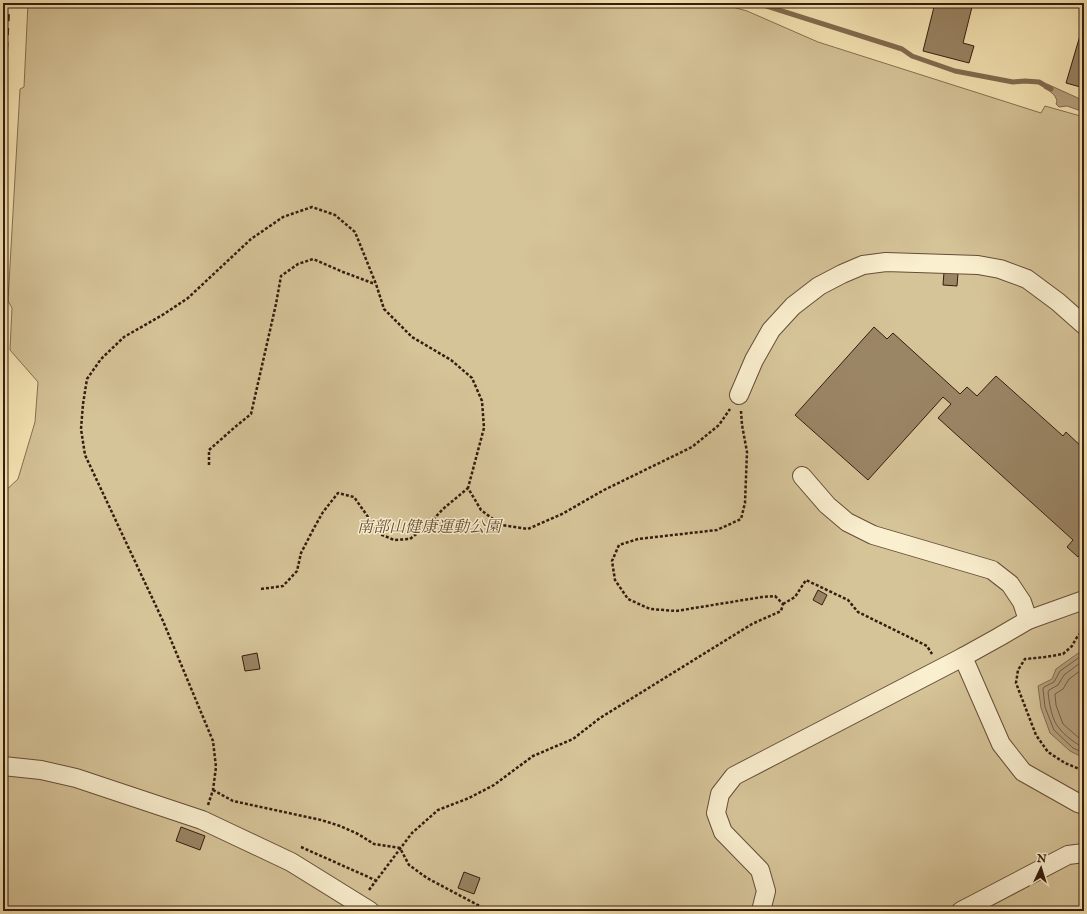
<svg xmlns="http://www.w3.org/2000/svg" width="1087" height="914" viewBox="0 0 1087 914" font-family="'IM FELL English','Noto Serif JP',serif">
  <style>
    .green { fill: #d6c499; stroke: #867054 }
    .water { fill: #b5a17d; stroke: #826c51 }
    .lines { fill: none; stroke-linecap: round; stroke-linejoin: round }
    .shore { stroke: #755e46; stroke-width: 1 }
    .stream { stroke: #826c51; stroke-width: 5 }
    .building { fill: #9a8565; stroke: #351c0f }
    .minor-casing { stroke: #664e38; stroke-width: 20 }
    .path { stroke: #351c0f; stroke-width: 2.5; stroke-dasharray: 3 2; stroke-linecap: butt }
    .minor { stroke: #faefcf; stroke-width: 18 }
    .rail { stroke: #351c0f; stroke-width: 3; stroke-dasharray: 7 7; stroke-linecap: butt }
    .labels { text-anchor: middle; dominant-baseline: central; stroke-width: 3; stroke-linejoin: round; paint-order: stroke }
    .park-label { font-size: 16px; font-style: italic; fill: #654e38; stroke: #faefcf }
  </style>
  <rect width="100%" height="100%" fill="#f7e6b5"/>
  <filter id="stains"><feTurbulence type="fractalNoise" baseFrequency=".005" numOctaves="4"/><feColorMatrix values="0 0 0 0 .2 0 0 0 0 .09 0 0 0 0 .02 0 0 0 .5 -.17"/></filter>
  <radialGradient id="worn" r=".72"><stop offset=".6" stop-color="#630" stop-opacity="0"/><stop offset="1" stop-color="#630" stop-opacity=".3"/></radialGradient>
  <path class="green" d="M 28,3 L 718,3 L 747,11 L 818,42 L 1041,113 L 1045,106 L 1084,117 L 1084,911 L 3,911 L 3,493 L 18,479 L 35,422 L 38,382 L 10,350 L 12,308 L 8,301 L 20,89 L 24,87 Z"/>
  <g class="water">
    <path d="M 1047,84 L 1078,98 L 1084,102 L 1084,112 L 1067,106 L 1059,107 L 1056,104 L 1057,101 C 1055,94 1050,91 1044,88 Z"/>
    <path d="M 1084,649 L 1084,758 L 1070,751 L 1050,733 L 1041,708 L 1038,686 L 1052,679 L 1056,669 Z"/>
  </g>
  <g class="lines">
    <g class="shore">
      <path d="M 1084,654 L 1060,671 L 1054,682 L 1044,687 L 1043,689 L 1045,707 L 1054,730 L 1073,748 L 1084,753"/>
      <path d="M 1084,660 L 1064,675 L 1058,685 L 1049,690 L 1048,692 C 1049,702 1052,721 1059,728 C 1065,736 1075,743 1084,748"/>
      <path d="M 1084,668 L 1069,679 L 1063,689 L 1055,694 L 1055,695 L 1056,705 L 1063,724 L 1079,738 L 1084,741"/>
    </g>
    <path class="stream" d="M 757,3 L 902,49 L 912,56 L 955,71 L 1013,82 L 1025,81 L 1039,82 L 1051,89"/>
  </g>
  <g class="building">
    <path d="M 935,3 L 973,3 L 963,43 L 974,46 L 969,63 L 923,51 Z"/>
    <path d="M 1084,22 L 1084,88 L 1066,83 Z"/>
    <path d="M 944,272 L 958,273 L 957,286 L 943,285 Z"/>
    <path d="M 874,327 L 887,339 L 893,333 L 960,394 L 967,387 L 977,396 L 996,376 L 1063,436 L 1066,432 L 1084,449 L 1084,550 L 1078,557 L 1067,547 L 1073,540 L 938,418 L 951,404 L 943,397 L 868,480 L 795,415 Z"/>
    <path d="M 818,590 L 827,595 L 822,605 L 813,600 Z"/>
    <path d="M 257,653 L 260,669 L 245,671 L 242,656 Z"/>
    <path d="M 181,827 L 205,836 L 200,850 L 176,841 Z"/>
    <path d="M 464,872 L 480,878 L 474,894 L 458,888 Z"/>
  </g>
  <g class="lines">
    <defs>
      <g id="minor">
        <path d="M 739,395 L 754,360 L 771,330 L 793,306 L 819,286 L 842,274 L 863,265 L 886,262 L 978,265 L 1000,269 L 1027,279 L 1058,302 L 1084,325"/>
        <path d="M 802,476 L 827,505 L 847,522 L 873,535 L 992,570 L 1010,584 L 1022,602 L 1028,620"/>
        <path d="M 963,657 L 1001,744 L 1023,772 L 1078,803 L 1084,805"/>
        <path d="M 3,766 L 41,770 L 76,778 L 202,820 L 291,862 L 370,911"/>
        <path d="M 761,911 L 766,891 L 760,870 L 723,832 L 716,813 L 720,794 L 734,776 L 963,657 L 999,637 L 1028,620 L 1084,600"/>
        <path d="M 961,911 L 1068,855 L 1084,853"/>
      </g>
    </defs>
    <use href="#minor" class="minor-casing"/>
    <g class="path">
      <path d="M 209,465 L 209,450 L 235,427 L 251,414 L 276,304 L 281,276 L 298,264 L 313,259 L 343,272 L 375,284"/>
      <path d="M 261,589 L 283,586 L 297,571 L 301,553 L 314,528 L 323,512 L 338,493 L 354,497 L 380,534 L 394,540 L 410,539 L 428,525 L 443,509 L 468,488"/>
      <path d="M 783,604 L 795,597 L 806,580 L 848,600 L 858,612 L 927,646 L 932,654"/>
      <path d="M 1084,629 L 1077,637 L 1072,646 L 1063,654 L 1045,657 L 1025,659 L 1018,670 L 1016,683 L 1036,735 L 1048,752 L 1065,763 L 1084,771"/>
      <path d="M 213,790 L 233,801 L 321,820 L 340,826 L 358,834 L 374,844 L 400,848 L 409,865 L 427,878 L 489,911"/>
      <path d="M 208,805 L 213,790 L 216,767 L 213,741 L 163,621 L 85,455 L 81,429 L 83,404 L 87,379 L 101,359 L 124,337 L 164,314 L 188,298 L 251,239 L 283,217 L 312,207 L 335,215 L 355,232 L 376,284 L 384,309 L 412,337 L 451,360 L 472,378 L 482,401 L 484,428 L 468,488 L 481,510 L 501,525 L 528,529 L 562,514 L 604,490 L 692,447 L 719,425 L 730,409"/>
      <path d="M 301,847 L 375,880"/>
      <path d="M 369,890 L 412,833 L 438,810 L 469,798 L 494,785 L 533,756 L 573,739 L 600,718 L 752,624 L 781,611 L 783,604 L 775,596 L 762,597 L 676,611 L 650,609 L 628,599 L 615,580 L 612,561 L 619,545 L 638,539 L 717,530 L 741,519 L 745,503 L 747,452 L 742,425 L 741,411"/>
    </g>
    <use href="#minor" class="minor"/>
    <path class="rail" d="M 3,119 L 9,3"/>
  </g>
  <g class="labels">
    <g class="park-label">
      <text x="429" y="528">南部山健康運動公園</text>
    </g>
  </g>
  <rect width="1087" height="914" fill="none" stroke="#f7e6b5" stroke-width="16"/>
  <rect x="4" y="4" width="1079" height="906" fill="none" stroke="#351c0f" stroke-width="2"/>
  <rect x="8" y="8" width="1071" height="898" fill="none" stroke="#351c0f"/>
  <g transform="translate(1041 868) rotate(4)" stroke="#faefcf" stroke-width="3" paint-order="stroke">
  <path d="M0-3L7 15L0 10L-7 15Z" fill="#351c0f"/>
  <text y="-6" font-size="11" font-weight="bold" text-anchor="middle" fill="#351c0f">N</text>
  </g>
  <rect width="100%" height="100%" filter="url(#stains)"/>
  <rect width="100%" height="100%" fill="url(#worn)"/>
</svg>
